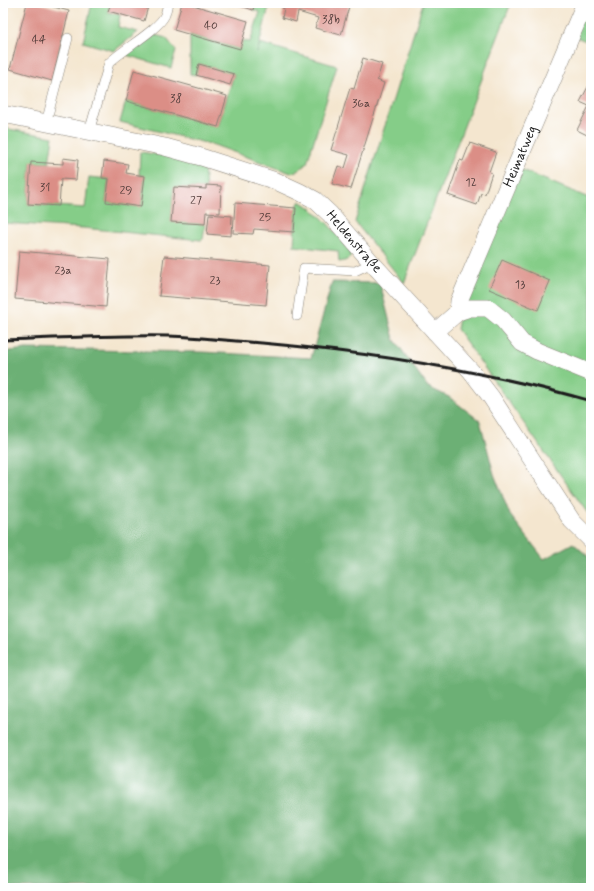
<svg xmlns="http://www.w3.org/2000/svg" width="594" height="891" viewBox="0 0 594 891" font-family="Mynerve,sans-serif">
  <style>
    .green { fill: #85cd88; stroke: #507452 }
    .forest { fill: #6cb074; stroke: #446648 }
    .building { fill: #db8e86 }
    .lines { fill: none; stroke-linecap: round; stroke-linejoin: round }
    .lane-casing { stroke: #888176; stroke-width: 10 }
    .street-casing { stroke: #888176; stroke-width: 18 }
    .lane { stroke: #fff; stroke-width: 9 }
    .street { stroke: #fff; stroke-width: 17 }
    .rail { stroke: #1c1c1c; stroke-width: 3 }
    .labels { text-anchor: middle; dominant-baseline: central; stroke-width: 3.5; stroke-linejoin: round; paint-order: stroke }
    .number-label { font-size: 12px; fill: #4c3836 }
    .street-label { font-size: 14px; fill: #1c1c1c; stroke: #fff }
  </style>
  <rect width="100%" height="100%" fill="#fff"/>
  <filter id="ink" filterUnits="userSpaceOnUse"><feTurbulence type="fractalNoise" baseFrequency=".025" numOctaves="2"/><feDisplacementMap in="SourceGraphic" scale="8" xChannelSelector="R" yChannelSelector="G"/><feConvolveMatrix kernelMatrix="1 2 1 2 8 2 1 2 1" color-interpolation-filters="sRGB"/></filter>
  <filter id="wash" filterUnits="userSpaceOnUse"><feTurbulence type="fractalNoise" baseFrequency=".012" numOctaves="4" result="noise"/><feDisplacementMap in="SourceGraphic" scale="16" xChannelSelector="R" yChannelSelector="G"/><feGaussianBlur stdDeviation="0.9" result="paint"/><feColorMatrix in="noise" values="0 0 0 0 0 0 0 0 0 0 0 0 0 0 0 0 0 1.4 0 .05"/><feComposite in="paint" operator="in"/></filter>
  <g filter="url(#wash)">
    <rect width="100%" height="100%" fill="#f4e6cf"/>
    <g class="green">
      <path d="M 92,3 L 111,3 L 108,12 L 120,15 L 118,27 L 138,32 L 114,51 L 83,42 Z"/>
      <path d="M 255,3 L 270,3 L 257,53 L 260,43 L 337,66 L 307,163 L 299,170 L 291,173 L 214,145 L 120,122 L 126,101 L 218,127 L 234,74 L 199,64 L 196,75 L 190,74 L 190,35 L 240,49 L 242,41 L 250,42 L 260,12 L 253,10 Z"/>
      <path d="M 423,3 L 511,3 L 404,283 L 355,222 Z"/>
      <path d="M 591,3 L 591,43 L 571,35 Z"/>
      <path d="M 155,35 L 166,38 L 176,50 L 171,68 L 126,55 Z"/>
      <path d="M 3,128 L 53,137 L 49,163 L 31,162 L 28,204 L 85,208 L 89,177 L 109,179 L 106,202 L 141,207 L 145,176 L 139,175 L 140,152 L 167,156 L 204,167 L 206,189 L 174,187 L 171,222 L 205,224 L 203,239 L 201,240 L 83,228 L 3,223 Z"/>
      <path d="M 515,167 L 591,199 L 591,518 L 457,329 L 465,286 Z"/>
      <path d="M 300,201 C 321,213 335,232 350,251 L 351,254 C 349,260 346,261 339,262 L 338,251 L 294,246 L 296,208 Z"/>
    </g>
    <path class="forest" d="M 332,282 L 380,283 L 394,339 L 428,387 L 449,397 L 480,421 L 494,474 L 510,515 L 544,559 L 573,543 L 591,559 L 591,888 L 3,888 L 3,352 L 26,349 L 202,352 L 311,358 Z"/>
    <g id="blocks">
      <g class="building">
        <path d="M 27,3 L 38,3 L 69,11 L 52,81 L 10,69 Z"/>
        <path d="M 111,3 L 149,3 L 144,21 L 108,11 Z"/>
        <path d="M 182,3 L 186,3 L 248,21 L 240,49 L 174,30 Z"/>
        <path d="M 231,3 L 255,3 L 253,10 Z"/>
        <path d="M 283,3 L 350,3 L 341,35 L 315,28 L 318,18 L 298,12 L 296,22 L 282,18 L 284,8 L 282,8 Z"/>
        <path d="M 363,58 L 382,64 L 377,80 L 384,83 L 351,189 L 332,184 L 338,166 L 345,168 L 349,155 L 331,150 L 350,88 L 354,89 Z"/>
        <path d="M 199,64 L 234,74 L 230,85 L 196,75 Z"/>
        <path d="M 134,70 L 227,96 L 218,127 L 126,101 Z"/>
        <path d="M 590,83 L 591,84 L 591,137 L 577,130 L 589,106 L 580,102 Z"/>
        <path d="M 470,143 L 496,152 L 489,172 L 492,173 L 485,194 L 481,193 L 477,205 L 448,195 L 460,160 L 463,161 Z"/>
        <path d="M 63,158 L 78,160 L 76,180 L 61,179 L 59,206 L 28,204 L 31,162 L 63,164 Z"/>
        <path d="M 104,161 L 128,164 L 126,173 L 145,176 L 141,207 L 106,202 L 109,179 L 102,178 Z"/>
        <path d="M 206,185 L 221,186 L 220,213 L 206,212 L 205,224 L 171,222 L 174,187 L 206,189 Z"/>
        <path d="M 235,203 L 296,208 L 294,232 L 254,229 L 253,234 L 233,233 Z"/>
        <path d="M 209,214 L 232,216 L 231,236 L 207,234 Z"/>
        <path d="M 19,251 L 110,259 L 106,307 L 15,299 Z"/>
        <path d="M 164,256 L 270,265 L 266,305 L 159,296 Z"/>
        <path d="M 502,260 L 550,281 L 538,310 L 489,289 Z"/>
      </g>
    </g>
  </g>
  <g filter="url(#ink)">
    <use href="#blocks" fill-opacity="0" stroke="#888176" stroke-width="1"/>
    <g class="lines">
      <defs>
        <g id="lane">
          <path d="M 46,123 L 68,38"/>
          <path d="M 89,132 L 109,63 C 122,50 158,30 165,15 C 166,12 167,7 168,3"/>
          <path d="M 297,316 L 304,268 L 355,271 L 372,263"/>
        </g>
        <g id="street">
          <path id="s1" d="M 3,114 L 165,147 L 201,157 L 276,181 L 300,192 L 315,200 L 330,214 L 372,263 L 471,371 L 491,397 L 572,521 L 591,540"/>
          <path id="s2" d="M 458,312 L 459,301 L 585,3"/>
          <path d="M 435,332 L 458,312 L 470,308 L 488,308 L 503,320 L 522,343 L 537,351 L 591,373"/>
        </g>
      </defs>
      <use href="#lane" class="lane-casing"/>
      <use href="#street" class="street-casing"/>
      <use href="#lane" class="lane"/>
      <use href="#street" class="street"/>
      <path class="rail" d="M 3,340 C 58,338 114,335 169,336 C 200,337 231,341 262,343 C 374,353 483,370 591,401"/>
    </g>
  </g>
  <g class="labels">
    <g class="number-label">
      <text x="331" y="20">38b</text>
      <text x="211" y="26">40</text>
      <text x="39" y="40">44</text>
      <text x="176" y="99">38</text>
      <text x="361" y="104">36a</text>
      <text x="471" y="183">12</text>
      <text x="45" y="188">31</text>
      <text x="126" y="191">29</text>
      <text x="196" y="201">27</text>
      <text x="265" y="218">25</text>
      <text x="63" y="271">23a</text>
      <text x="215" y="281">23</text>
      <text x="520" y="285">13</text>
    </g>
    <g class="street-label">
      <text stroke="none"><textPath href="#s2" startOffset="168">Heimatweg</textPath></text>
      <text stroke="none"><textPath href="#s1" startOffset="382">Heldenstraße</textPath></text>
    </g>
  </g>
  <rect width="594" height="891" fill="none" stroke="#fff" stroke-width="16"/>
</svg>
